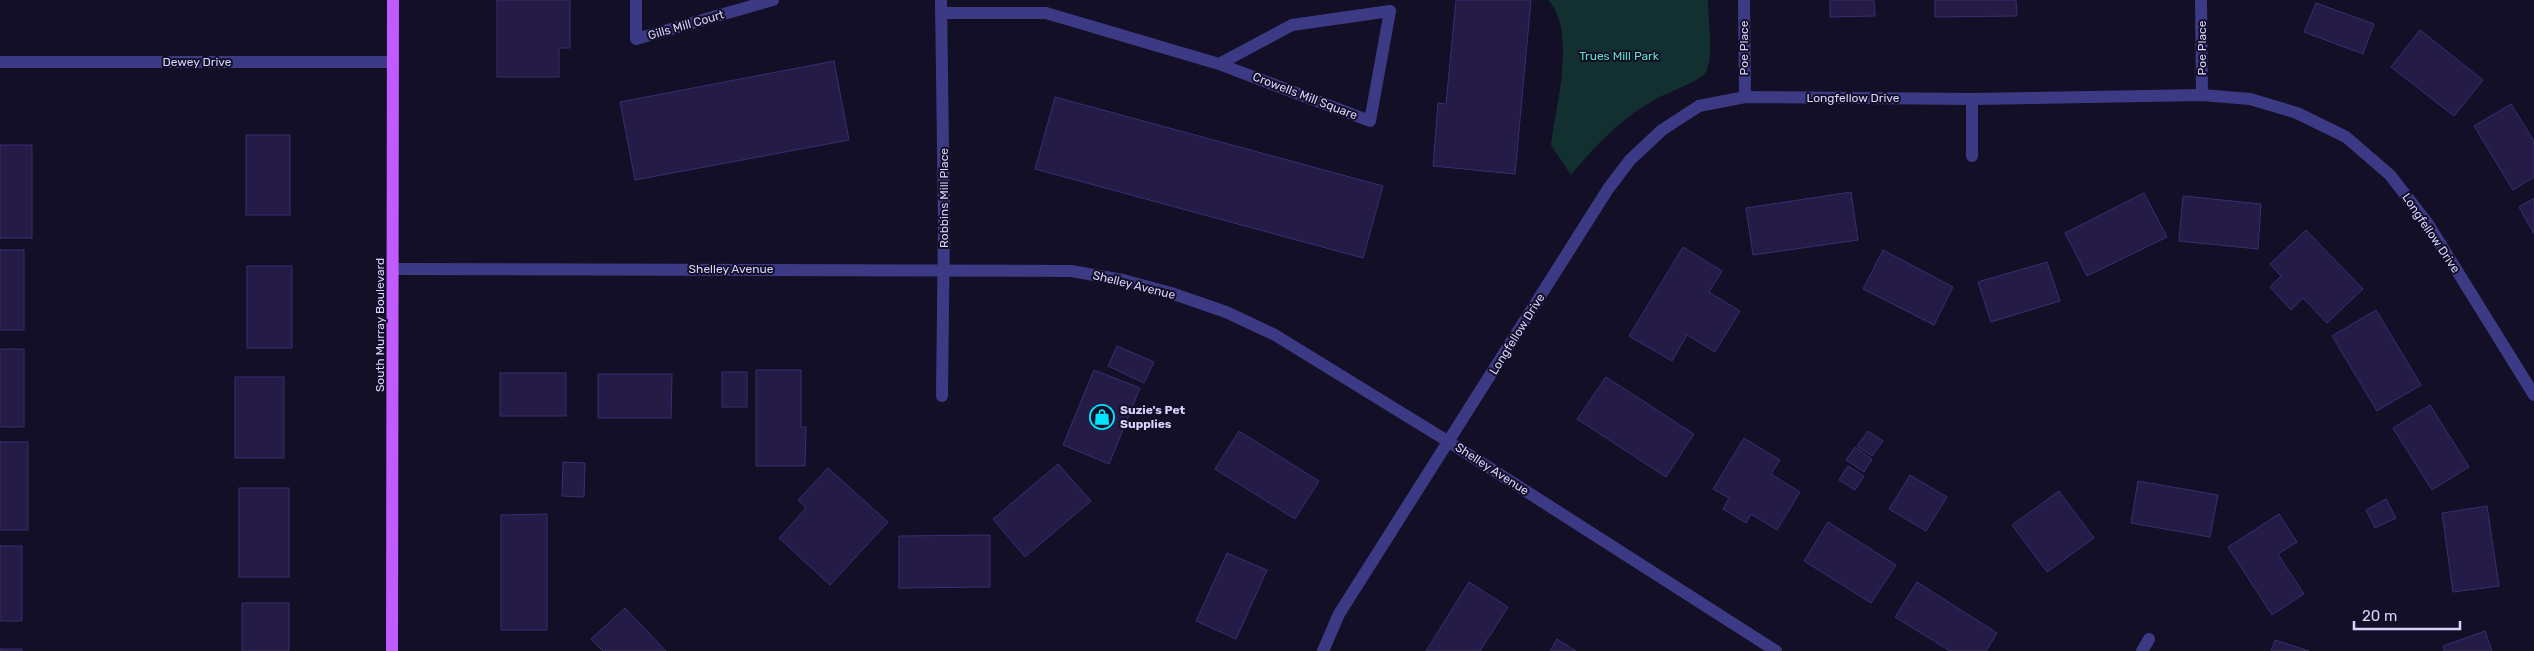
<svg xmlns="http://www.w3.org/2000/svg" width="2534" height="651" viewBox="0 0 2534 651" font-family="Rubik,sans-serif">
  <style>
    .green { fill: #12302f }
    .building { fill: #241b47; stroke: #3b2d73 }
    .lines { fill: none; stroke-linecap: round; stroke-linejoin: round }
    .minor { stroke: #3d3a85; stroke-width: 12 }
    .major { stroke: #c25bff; stroke-width: 12 }
    .labels { text-anchor: middle; dominant-baseline: central; stroke-width: 4; stroke-linejoin: round; paint-order: stroke }
    .street-label { font-size: 12px; fill: #d9d4ff; stroke: #130f26 }
    .park-label { font-size: 12px; fill: #5fe0c0; stroke: #130f26 }
    .poi-label { font-size: 12px; font-weight: bold; fill: #d9d4ff; stroke: #130f26; text-anchor: start }
  </style>
  <rect width="100%" height="100%" fill="#130f26"/>
  <path class="green" d="M 1548,0 L 1708,0 C 1708,18 1714,57 1706,72 C 1701,81 1666,93 1656,99 C 1621,118 1596,145 1571,175 L 1551,145 C 1556,107 1577,30 1548,0 Z"/>
  <g class="building">
    <path d="M 497,0 L 570,0 L 570,48 L 559,48 L 559,77 L 497,77 Z"/>
    <path d="M 1456,0 L 1531,0 L 1515,174 L 1433,166 L 1438,103 L 1446,104 Z"/>
    <path d="M 1830,0 L 1874,0 L 1875,16 L 1830,17 Z"/>
    <path d="M 1935,0 L 2016,0 L 2017,16 L 1935,17 Z"/>
    <path d="M 2316,3 L 2374,24 L 2363,54 L 2304,32 Z"/>
    <path d="M 2420,30 L 2483,80 L 2454,116 L 2391,67 Z"/>
    <path d="M 834,61 L 849,140 L 635,180 L 620,102 Z"/>
    <path d="M 1055,97 L 1383,186 L 1363,258 L 1035,169 Z"/>
    <path d="M 2511,104 L 2534,141 L 2534,177 L 2513,190 L 2474,126 Z"/>
    <rect x="246" y="135" width="44" height="80"/>
    <rect x="0" y="145" width="32" height="93"/>
    <path d="M 1851,192 L 1858,240 L 1753,255 L 1746,208 Z"/>
    <path d="M 2144,193 L 2167,237 L 2087,276 L 2065,233 Z"/>
    <path d="M 2183,196 L 2261,204 L 2258,249 L 2179,241 Z"/>
    <path d="M 2534,198 L 2534,234 L 2519,207 Z"/>
    <path d="M 2306,230 L 2363,289 L 2327,323 L 2303,298 L 2291,310 L 2270,287 L 2281,276 L 2270,264 Z"/>
    <path d="M 1683,247 L 1722,271 L 1709,292 L 1740,311 L 1715,352 L 1687,335 L 1672,361 L 1629,336 Z"/>
    <rect x="0" y="250" width="24" height="80"/>
    <path d="M 1883,250 L 1953,287 L 1934,325 L 1863,289 Z"/>
    <path d="M 2047,262 L 2060,301 L 1991,322 L 1978,282 Z"/>
    <rect x="247" y="266" width="45" height="82"/>
    <path d="M 2376,310 L 2421,385 L 2377,411 L 2332,336 Z"/>
    <path d="M 1117,346 L 1154,362 L 1144,383 L 1108,366 Z"/>
    <rect x="0" y="349" width="24" height="78"/>
    <path d="M 756,370 L 801,370 L 801,427 L 806,427 L 805,466 L 756,466 Z"/>
    <path d="M 1094,370 L 1140,388 L 1109,464 L 1063,445 Z"/>
    <rect x="722" y="372" width="25" height="35"/>
    <rect x="500" y="373" width="66" height="43"/>
    <path d="M 598,374 L 672,374 L 671,418 L 598,418 Z"/>
    <rect x="235" y="377" width="49" height="81"/>
    <path d="M 1606,377 L 1694,434 L 1666,477 L 1577,419 Z"/>
    <path d="M 2430,405 L 2469,467 L 2432,490 L 2393,428 Z"/>
    <path d="M 1239,431 L 1319,481 L 1295,519 L 1215,469 Z"/>
    <path d="M 1868,431 L 1883,441 L 1872,456 L 1857,446 Z"/>
    <path d="M 1744,438 L 1780,460 L 1771,474 L 1800,492 L 1777,530 L 1751,514 L 1746,523 L 1723,509 L 1729,498 L 1713,489 Z"/>
    <rect x="0" y="442" width="28" height="88"/>
    <path d="M 1855,447 L 1872,459 L 1864,472 L 1846,460 Z"/>
    <path d="M 563,462 L 585,463 L 584,497 L 562,496 Z"/>
    <path d="M 1058,464 L 1091,501 L 1025,557 L 993,519 Z"/>
    <path d="M 1848,466 L 1864,476 L 1855,490 L 1839,480 Z"/>
    <path d="M 828,468 L 888,522 L 830,585 L 779,538 L 806,508 L 798,500 Z"/>
    <path d="M 1910,475 L 1947,497 L 1926,531 L 1889,509 Z"/>
    <path d="M 2138,481 L 2218,495 L 2210,537 L 2131,523 Z"/>
    <rect x="239" y="488" width="50" height="89"/>
    <path d="M 2059,491 L 2094,538 L 2047,572 L 2012,525 Z"/>
    <path d="M 2386,499 L 2396,518 L 2375,528 L 2366,510 Z"/>
    <path d="M 2487,506 L 2499,586 L 2453,592 L 2442,513 Z"/>
    <path d="M 547,514 L 547,630 L 501,630 L 501,515 Z"/>
    <path d="M 2279,514 L 2297,542 L 2278,554 L 2304,594 L 2272,615 L 2228,547 Z"/>
    <path d="M 1828,522 L 1896,565 L 1871,603 L 1804,561 Z"/>
    <path d="M 990,535 L 990,587 L 899,588 L 899,536 Z"/>
    <rect x="0" y="546" width="22" height="75"/>
    <path d="M 1227,553 L 1267,570 L 1236,639 L 1196,621 Z"/>
    <path d="M 1469,582 L 1508,607 L 1480,651 L 1426,651 Z"/>
    <path d="M 1917,582 L 1997,633 L 1986,651 L 1950,651 L 1895,617 Z"/>
    <rect x="242" y="603" width="47" height="48"/>
    <path d="M 625,608 L 666,651 L 603,651 L 591,639 Z"/>
    <path d="M 2485,631 L 2492,651 L 2444,651 L 2443,646 Z"/>
    <path d="M 1557,639 L 1576,651 L 1550,651 Z"/>
    <path d="M 2275,640 L 2309,651 L 2271,651 Z"/>
    <rect x="0" y="649" width="22" height="2"/>
  </g>
  <g class="lines">
    <g class="minor">
      <path d="M 636,0 L 636,39 L 773,0"/>
      <path d="M 941,0 L 944,223 L 942,396"/>
      <path d="M 1744,0 L 1745,97"/>
      <path d="M 2201,0 L 2202,95"/>
      <path d="M 942,13 L 1046,13 L 1219,64 L 1370,121 L 1390,11 L 1292,25 L 1219,64"/>
      <path d="M 0,62 L 393,62"/>
      <path d="M 1972,99 L 1972,156"/>
      <path d="M 394,269 L 1071,271 L 1123,280 L 1171,293 L 1226,312 L 1275,335 L 1449,442 L 1776,651"/>
      <path d="M 1323,651 L 1339,614 L 1608,189 L 1630,160 L 1662,130 L 1699,106 L 1745,97 L 1972,99 L 2202,95 L 2250,99 L 2297,113 L 2346,137 L 2390,175 L 2428,224 L 2534,395"/>
      <path d="M 2142,651 L 2149,639"/>
    </g>
    <path class="major" d="M 392,651 L 393,0"/>
  </g>
  <defs>
    <symbol id="shop-ring" viewBox="-11 -11 22 22"><circle r="9.5" fill="#130f26" stroke="#00e5ff" stroke-width="1.5"/><path d="M-5-2.5h2.3a2.7 3.5 0 0 1 5.4 0H5L5.5 6h-11ZM-1.5-2.5h3a1.5 2.3 0 0 0-3 0Z" fill="#00e5ff"/></symbol>
  </defs>
  <g fill-rule="evenodd">
    <use href="#shop-ring" x="1088" y="403" width="28" height="28"/>
  </g>
  <g class="labels">
    <g class="street-label">
      <text transform="translate(686 25) rotate(-16)">Gills Mill Court</text>
      <text transform="translate(1744 48) rotate(-90)">Poe Place</text>
      <text transform="translate(2202 48) rotate(-90)">Poe Place</text>
      <text x="197" y="62">Dewey Drive</text>
      <text transform="translate(1305 96) rotate(21)">Crowells Mill Square</text>
      <text x="1853" y="98">Longfellow Drive</text>
      <text transform="translate(944 198) rotate(-90)">Robbins Mill Place</text>
      <text transform="translate(2431 233) rotate(56)">Longfellow Drive</text>
      <text x="731" y="269">Shelley Avenue</text>
      <text transform="translate(1134 285) rotate(14)">Shelley Avenue</text>
      <text transform="translate(380 325) rotate(-90)">South Murray Boulevard</text>
      <text transform="translate(1517 334) rotate(-58)">Longfellow Drive</text>
      <text transform="translate(1492 469) rotate(33)">Shelley Avenue</text>
    </g>
    <g class="park-label">
      <text x="1619" y="56">Trues Mill Park</text>
    </g>
    <g class="poi-label">
      <text x="1120" y="410">Suzie's Pet<tspan x="1120" dy="14">Supplies</tspan></text>
    </g>
  </g>
  <path d="M2354 621v8h106v-8" fill="none" stroke="#d9d4ff" stroke-width="2.5"/>
  <text x="2362" y="621" font-size="15" fill="#d9d4ff" stroke="#130f26" stroke-width="4" paint-order="stroke">20 m</text>
</svg>
